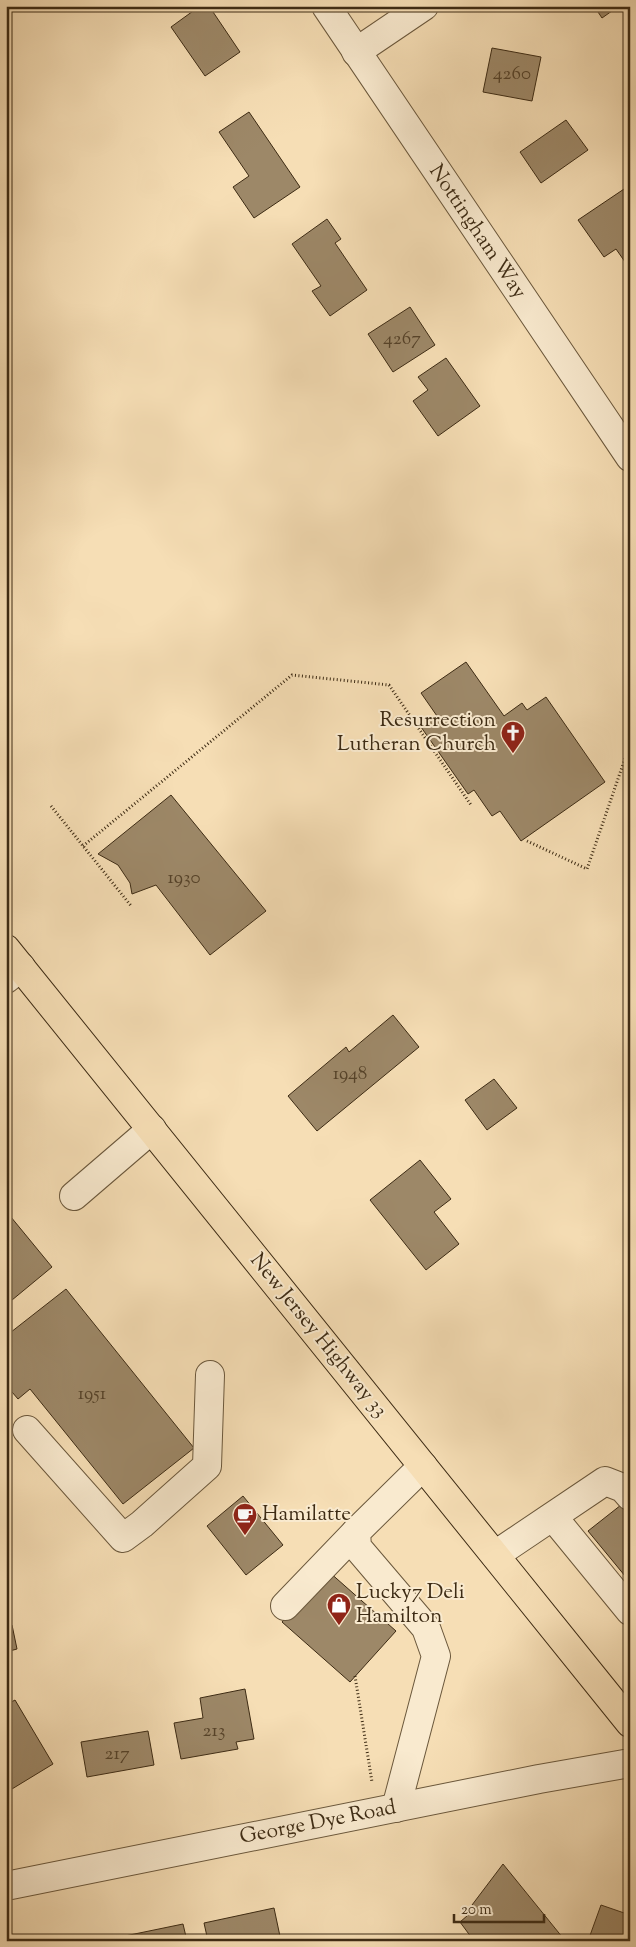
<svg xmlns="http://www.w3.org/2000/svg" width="636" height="1947" viewBox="0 0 636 1947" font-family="'Sorts Mill Goudy',serif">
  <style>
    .building { fill: #9d8868; stroke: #3d2b14 }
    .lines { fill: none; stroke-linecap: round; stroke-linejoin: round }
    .minor-casing { stroke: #6b583c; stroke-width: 30 }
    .major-casing { stroke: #3d2b14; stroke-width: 30 }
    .path { stroke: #3d2b14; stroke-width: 3; stroke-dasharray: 1 2.5; stroke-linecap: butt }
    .minor { stroke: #f9eacf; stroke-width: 28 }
    .major { stroke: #f6deb5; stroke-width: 28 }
    .labels { text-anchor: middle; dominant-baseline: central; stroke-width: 4; stroke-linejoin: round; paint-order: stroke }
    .number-label { font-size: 19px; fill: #554229 }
    .street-label { font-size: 21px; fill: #3d2b14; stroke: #f9eacf }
    .poi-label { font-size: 21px; fill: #3d2b14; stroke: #f9eacf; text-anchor: start }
  </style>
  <rect width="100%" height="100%" fill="#f6deb5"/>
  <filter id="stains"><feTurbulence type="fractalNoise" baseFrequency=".004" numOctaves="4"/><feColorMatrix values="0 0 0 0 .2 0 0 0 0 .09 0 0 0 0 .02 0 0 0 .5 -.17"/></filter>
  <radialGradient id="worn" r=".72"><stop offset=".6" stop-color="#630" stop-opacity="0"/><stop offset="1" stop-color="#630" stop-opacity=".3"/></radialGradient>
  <g class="building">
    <path d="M 200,6 L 209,6 L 240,52 L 205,76 L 171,27 Z"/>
    <path d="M 594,6 L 619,6 L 602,18 Z"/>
    <path d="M 492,48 L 541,57 L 532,101 L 483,92 Z"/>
    <path d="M 249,112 L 300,187 L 254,218 L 233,187 L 249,176 L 219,132 Z"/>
    <path d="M 566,120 L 588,150 L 541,183 L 520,152 Z"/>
    <path d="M 630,185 L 630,269 L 616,249 L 604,257 L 578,220 Z"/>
    <path d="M 327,219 L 341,239 L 335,243 L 367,290 L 330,316 L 312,291 L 321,286 L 292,244 Z"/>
    <path d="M 410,307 L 435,345 L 393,372 L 368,334 Z"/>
    <path d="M 446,358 L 480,406 L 438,436 L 413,401 L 428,390 L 418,377 Z"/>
    <path d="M 466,662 L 504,716 L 522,703 L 527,710 L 546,697 L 605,782 L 521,841 L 500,811 L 492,816 L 474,790 L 468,794 L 421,727 L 437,716 L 421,693 Z"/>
    <path d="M 171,795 L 266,911 L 210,955 L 156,885 L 132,894 L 130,883 L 118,865 L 98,854 Z"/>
    <path d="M 393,1015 L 419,1047 L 317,1131 L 288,1096 L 346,1047 L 349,1052 Z"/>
    <path d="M 494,1079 L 517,1108 L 487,1130 L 465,1100 Z"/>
    <path d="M 420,1160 L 451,1199 L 434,1212 L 459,1244 L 426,1270 L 370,1200 Z"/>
    <path d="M 6,1211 L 52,1267 L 6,1305 Z"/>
    <path d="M 66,1289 L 194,1448 L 123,1504 L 30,1389 L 18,1399 L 6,1385 L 6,1336 Z"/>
    <path d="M 243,1496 L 283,1545 L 246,1575 L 207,1526 Z"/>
    <path d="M 621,1505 L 630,1516 L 630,1582 L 588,1531 Z"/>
    <path d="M 328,1571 L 396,1631 L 350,1682 L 282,1622 Z"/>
    <path d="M 12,1625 L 17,1649 L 6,1652 L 6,1627 Z"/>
    <path d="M 245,1689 L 254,1739 L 236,1742 L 238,1749 L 181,1759 L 174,1723 L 203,1718 L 200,1698 Z"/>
    <path d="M 15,1700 L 53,1764 L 7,1792 L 6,1705 Z"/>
    <path d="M 148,1731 L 154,1765 L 87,1777 L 81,1742 Z"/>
    <path d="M 503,1864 L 563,1938 L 562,1941 L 474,1941 L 460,1922 L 475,1909 L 472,1905 Z"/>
    <path d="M 601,1905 L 630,1915 L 630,1941 L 588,1941 Z"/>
    <path d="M 274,1908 L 281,1941 L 208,1941 L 204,1923 Z"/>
    <path d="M 183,1924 L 187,1941 L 121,1941 L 120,1937 Z"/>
  </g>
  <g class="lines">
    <defs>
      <g id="minor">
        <path d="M 326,6 L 630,457"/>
        <path d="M 356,52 L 424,6"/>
        <path d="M 6,979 L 21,967"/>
        <path d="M 74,1196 L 152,1129"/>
        <path d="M 27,1430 L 123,1538 L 142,1524 L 207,1466 L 210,1375"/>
        <path d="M 553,1517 L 630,1611"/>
        <path d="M 495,1555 L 605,1481 L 623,1488 L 630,1496"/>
        <path d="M 285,1606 L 356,1532"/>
        <path d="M 396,1808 L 436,1656 L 426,1628 L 357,1547 L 356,1532 L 423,1466"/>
        <path d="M 6,1886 L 539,1779 L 630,1763"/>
      </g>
      <path id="major" d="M 6,949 L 630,1723"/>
    </defs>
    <use href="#minor" class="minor-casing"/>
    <use href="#major" class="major-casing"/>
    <g class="path">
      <path d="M 51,806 L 132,907"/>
      <path d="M 527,841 L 587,869 L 630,744"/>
      <path d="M 83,846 L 292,675 L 389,685 L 471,805"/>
      <path d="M 355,1676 L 372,1782"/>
    </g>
    <use href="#minor" class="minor"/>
    <use href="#major" class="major"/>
  </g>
  <defs>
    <symbol id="church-pin" viewBox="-11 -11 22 30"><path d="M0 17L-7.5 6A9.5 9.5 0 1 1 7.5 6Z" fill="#8f2418" stroke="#f9eacf"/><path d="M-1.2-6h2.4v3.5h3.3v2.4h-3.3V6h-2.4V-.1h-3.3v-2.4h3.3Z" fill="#fff"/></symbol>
    <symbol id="cafe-pin" viewBox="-11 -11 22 30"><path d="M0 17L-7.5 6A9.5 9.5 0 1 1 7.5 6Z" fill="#8f2418" stroke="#f9eacf"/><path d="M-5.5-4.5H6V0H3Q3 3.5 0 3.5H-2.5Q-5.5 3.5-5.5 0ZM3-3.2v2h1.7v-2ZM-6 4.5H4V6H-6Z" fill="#fff"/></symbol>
    <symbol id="shop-pin" viewBox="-11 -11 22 30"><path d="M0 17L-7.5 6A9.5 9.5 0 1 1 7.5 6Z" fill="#8f2418" stroke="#f9eacf"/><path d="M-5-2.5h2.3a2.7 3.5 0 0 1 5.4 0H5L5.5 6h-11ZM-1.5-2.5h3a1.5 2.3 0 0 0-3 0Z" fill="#fff"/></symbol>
  </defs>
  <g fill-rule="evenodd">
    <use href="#church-pin" x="499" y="719" width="28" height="38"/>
    <use href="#cafe-pin" x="231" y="1501" width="28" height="38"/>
    <use href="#shop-pin" x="325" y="1591" width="28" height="38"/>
  </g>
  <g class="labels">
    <g class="number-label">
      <text x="512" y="74">4260</text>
      <text x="402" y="339">4267</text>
      <text x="184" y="878">1930</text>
      <text x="350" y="1074">1948</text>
      <text x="92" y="1394">1951</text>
      <text x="214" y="1731">213</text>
      <text x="117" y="1754">217</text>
    </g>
    <g class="street-label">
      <text transform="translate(477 232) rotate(56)">Nottingham Way</text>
      <text transform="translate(318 1336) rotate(51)">New Jersey Highway 33</text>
      <text transform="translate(318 1823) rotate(-11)">George Dye Road</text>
    </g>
    <g class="poi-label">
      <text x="496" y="721" text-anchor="end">Resurrection<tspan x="496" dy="24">Lutheran Church</tspan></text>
      <text x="262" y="1515">Hamilatte</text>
      <text x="356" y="1593">Lucky7 Deli<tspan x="356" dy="24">Hamilton</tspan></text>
    </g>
  </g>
  <rect width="636" height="1947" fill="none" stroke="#f6deb5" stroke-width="25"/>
  <rect x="8" y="8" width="621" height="1932" fill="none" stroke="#3d2b14" stroke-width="2.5"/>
  <rect x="12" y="12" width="611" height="1922" fill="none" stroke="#3d2b14"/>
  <path d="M454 1914v8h90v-8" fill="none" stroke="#3d2b14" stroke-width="2.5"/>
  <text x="461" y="1914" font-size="15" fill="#3d2b14" stroke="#f9eacf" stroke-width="4" paint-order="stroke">20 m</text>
  <rect width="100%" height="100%" filter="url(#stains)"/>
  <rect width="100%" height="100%" fill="url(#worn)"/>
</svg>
